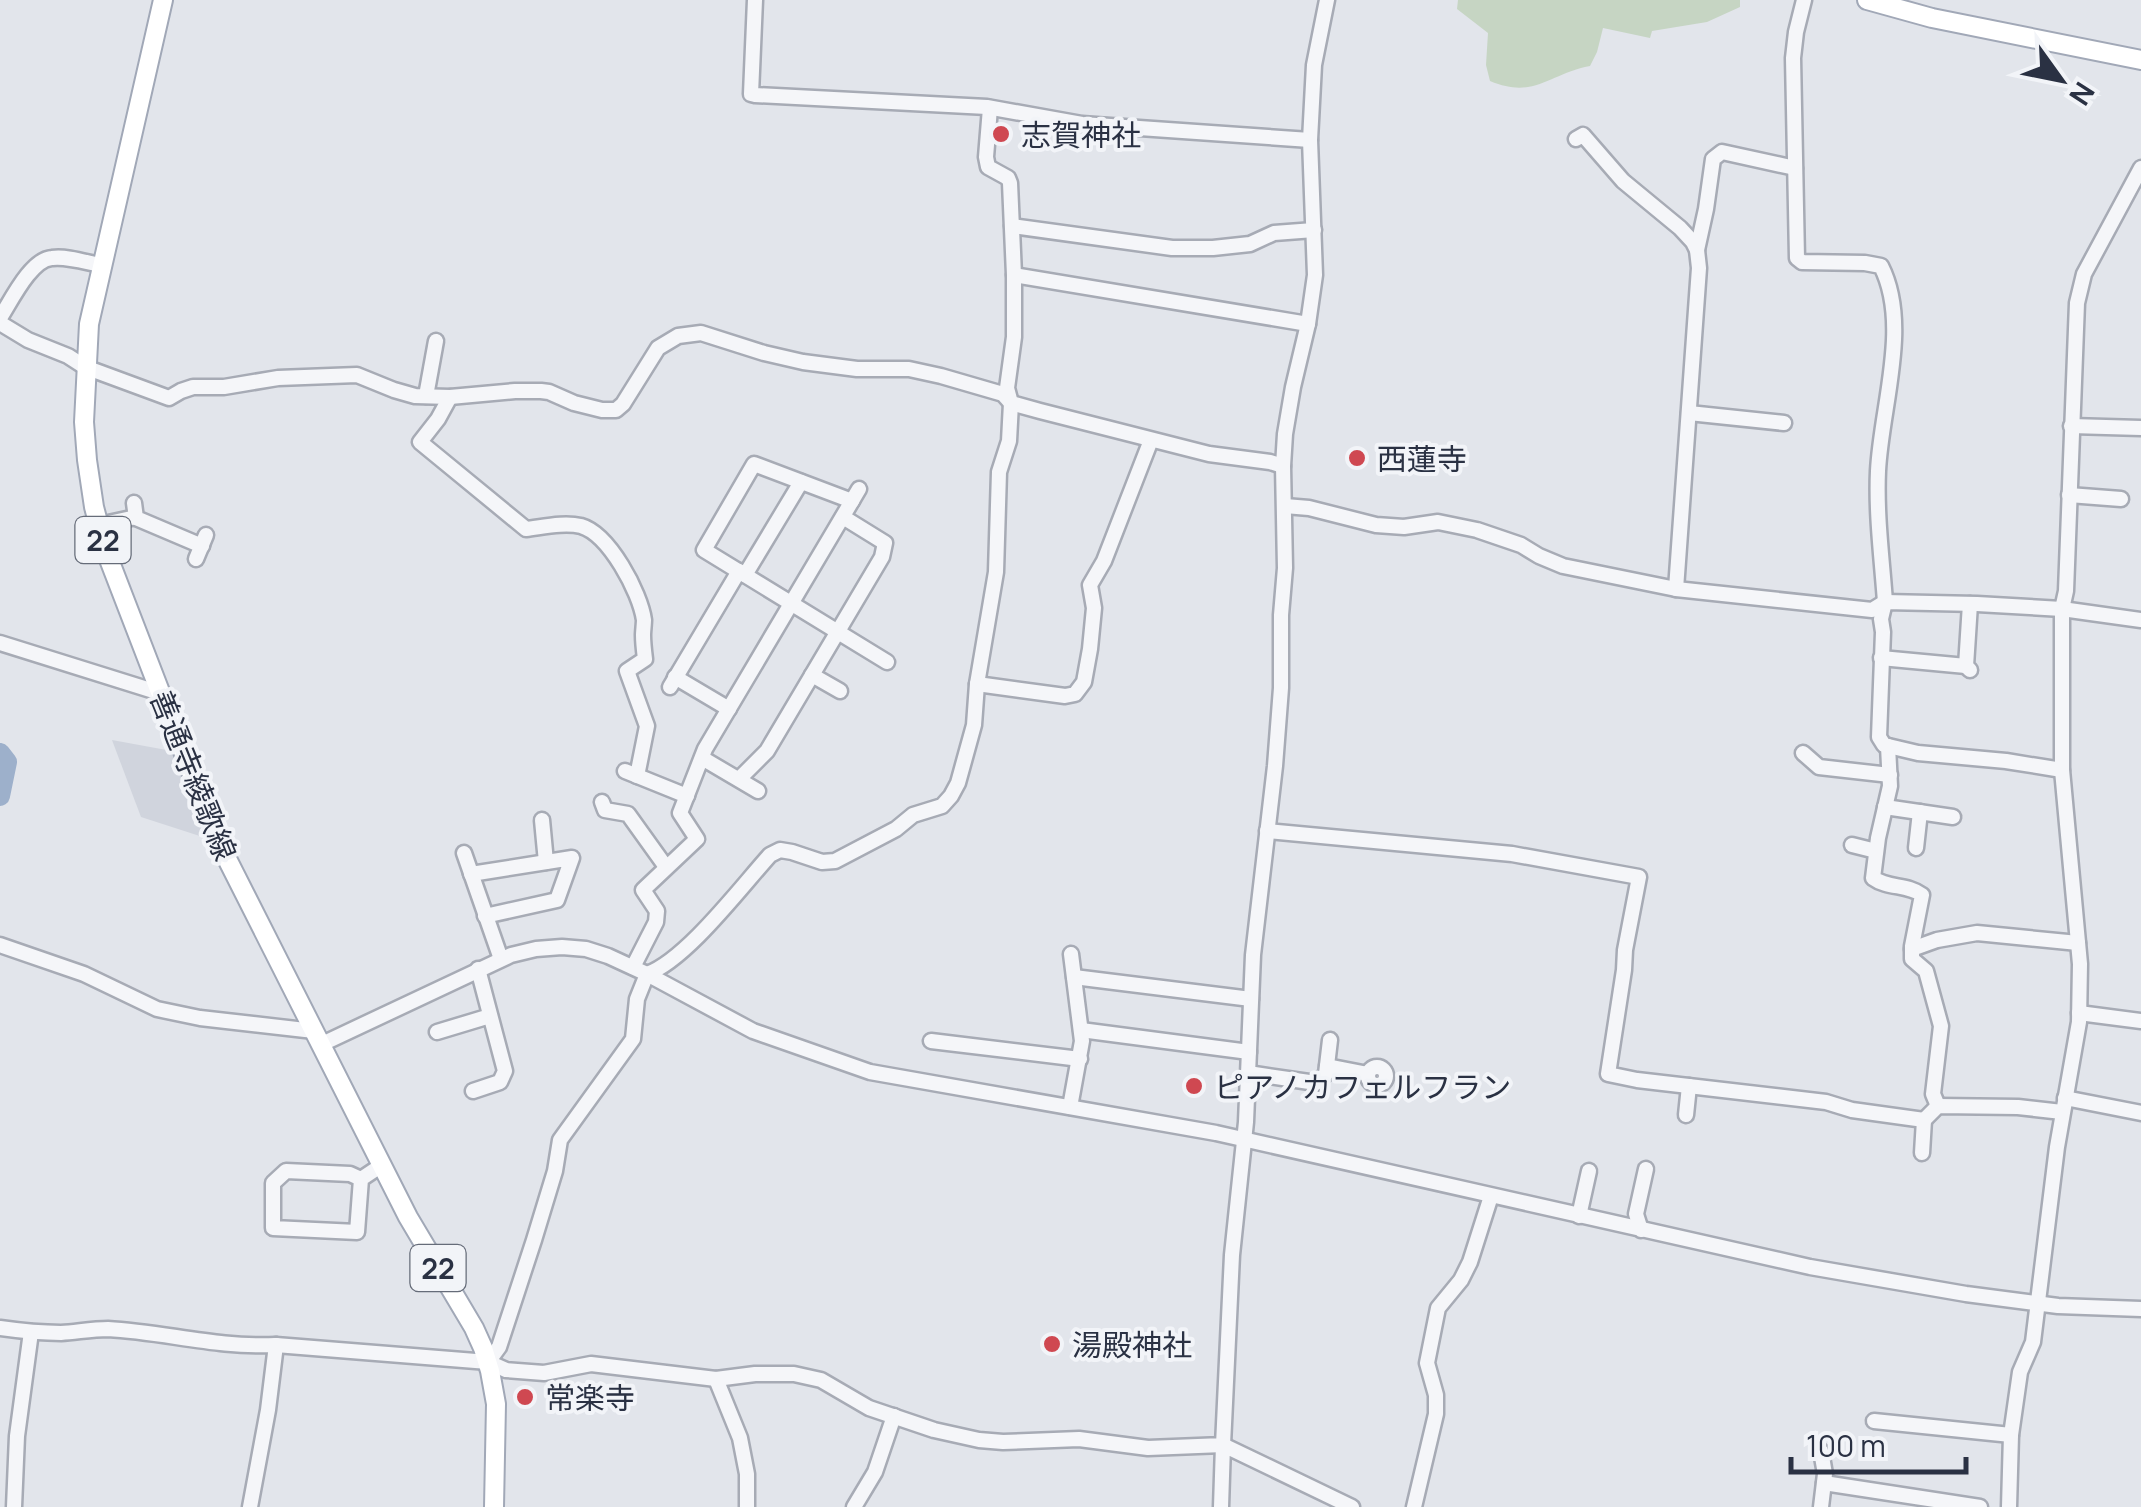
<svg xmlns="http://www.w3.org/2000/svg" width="2141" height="1507" viewBox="0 0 2141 1507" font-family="Manrope,'Noto Sans JP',sans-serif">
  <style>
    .built { fill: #d0d4dd }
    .green { fill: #c6d5c3 }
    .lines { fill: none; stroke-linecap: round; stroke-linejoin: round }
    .river { stroke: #9db0cb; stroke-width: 20 }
    .minor-casing { stroke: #a7abb5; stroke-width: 19 }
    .major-casing { stroke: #a1a8b7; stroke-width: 22 }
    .minor { stroke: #f5f6f9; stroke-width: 14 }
    .major { stroke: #fff; stroke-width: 18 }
    .poi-dot { fill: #cf4851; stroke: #f2f4f8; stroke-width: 4 }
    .labels { text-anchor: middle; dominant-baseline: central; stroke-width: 8; stroke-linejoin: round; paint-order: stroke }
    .shield { fill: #f2f4f8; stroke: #666c79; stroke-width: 2.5 }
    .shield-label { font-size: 28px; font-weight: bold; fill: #2a3143 }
    .poi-label { font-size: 30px; fill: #2a3143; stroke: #f2f4f8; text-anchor: start }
    .street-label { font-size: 30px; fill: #2a3143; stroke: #f2f4f8 }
  </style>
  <rect width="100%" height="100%" fill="#e2e5eb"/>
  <path class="built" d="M 112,740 L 172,751 L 209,839 L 141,817 Z"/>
  <path class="green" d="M 1458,0 L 1740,0 L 1740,7 L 1707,22 L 1652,31 L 1650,38 L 1603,28 L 1597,52 L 1590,66 C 1550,73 1535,100 1490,81 L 1486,65 L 1488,33 L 1457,9 Z"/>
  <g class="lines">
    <path class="river" d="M 0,753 L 7,762 L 0,796"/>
    <defs>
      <g id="minor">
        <path d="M 755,0 L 751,94 L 755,95 L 987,107 L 1082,124 L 1310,140"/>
        <path d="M 1804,0 L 1796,32 L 1793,58 L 1797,258 L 1802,262 L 1865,263 L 1881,266 C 1911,325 1881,407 1878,471 C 1876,515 1882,559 1885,602 L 1881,619 L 1883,632 L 1879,737 L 1884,745 L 1918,753 L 2006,761 L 2062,770"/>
        <path d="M 1576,139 L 1583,135 L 1623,181 L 1680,228 L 1693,242 L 1697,250 L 1699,268 L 1676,589"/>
        <path d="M 1012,226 L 1172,248 L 1213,248 L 1250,244 L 1274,233 L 1314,230"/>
        <path d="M 1697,250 L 1706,209 L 1713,159 L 1722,152 L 1795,168"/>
        <path d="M 1014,275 L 1308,324"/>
        <path d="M 0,318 C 11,301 31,259 52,258 C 67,256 85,262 100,265"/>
        <path d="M 0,323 L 28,340 L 68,356 L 85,367 L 169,398 L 181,391 L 193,387 L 224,387 L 278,378 L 357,375 L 394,390 L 415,396 L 450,397 L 515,391 L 541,391 L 549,392 L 574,403 L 602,410 L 616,410 L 623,404 L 658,348 L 678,336 L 701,333 L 764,353 L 803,362 L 857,369 L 909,369 L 941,376 L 1003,394 L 1011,403 L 1040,411 L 1209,454 L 1270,462 L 1283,466"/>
        <path d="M 426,396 L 436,341"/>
        <path d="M 450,397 L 438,419 L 420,442 L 526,529 C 543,527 564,522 581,526 C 609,534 640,592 644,620 C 644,623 643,632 643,635 C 643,643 644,651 645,659 L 627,671 L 647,726 L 637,776"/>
        <path d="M 1689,413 L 1784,423"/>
        <path d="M 2071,426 L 2141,428"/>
        <path d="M 2069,495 L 2121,499"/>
        <path d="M 852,501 L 754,464 L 704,550 L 887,662"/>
        <path d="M 134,503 L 136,518 L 202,546"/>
        <path d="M 1285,506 L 1309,508 L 1376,525 L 1404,527 L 1438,522 L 1477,530 L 1521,545 L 1539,556 L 1563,566 L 1676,589 L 1872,610 L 1885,602 L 1977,604 L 2062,609 L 2141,620"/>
        <path d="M 99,525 L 136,517"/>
        <path d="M 196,559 L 206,535"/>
        <path d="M 745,575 L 801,482"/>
        <path d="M 1970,604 L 1966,666 L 1970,670"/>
        <path d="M 0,643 L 160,693"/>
        <path d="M 1881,658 L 1966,666"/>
        <path d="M 812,675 L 840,691"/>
        <path d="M 675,677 L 729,709"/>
        <path d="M 977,684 L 1065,696 L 1075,694 L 1084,682 L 1090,649 L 1094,608 L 1090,585 L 1104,561 L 1151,440"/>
        <path d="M 670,687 L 739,571"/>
        <path d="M 1888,746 L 1890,786 L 1878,838 L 1873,878 C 1888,889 1908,884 1922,895 L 1912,946 L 1912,959 L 1926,971 L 1941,1026 L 1933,1094 L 1938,1106"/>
        <path d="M 1803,753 L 1819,767 L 1890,775"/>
        <path d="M 702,758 L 758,791"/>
        <path d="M 625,771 L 687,796"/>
        <path d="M 739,779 L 767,751 L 882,557 L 885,543 L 843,517"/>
        <path d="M 602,802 L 605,810 L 628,814 L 666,867"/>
        <path d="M 1885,807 L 1953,817"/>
        <path d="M 542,820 L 546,862"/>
        <path d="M 1267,831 L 1512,854 L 1639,877 L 1625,950 L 1624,970 L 1608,1074 L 1637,1080 L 1826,1102 L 1852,1110 L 1924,1120 L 1938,1106 L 2018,1107 L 2062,1112"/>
        <path d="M 1852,845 L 1876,851"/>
        <path d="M 1916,848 L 1920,812"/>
        <path d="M 464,853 L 501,959"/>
        <path d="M 471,874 L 572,858 L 557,900 L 485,916"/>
        <path d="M 0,945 L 84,974 L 157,1009 L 200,1018 L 314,1031"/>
        <path d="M 1912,949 L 1937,940 L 1977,933 L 2078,943"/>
        <path d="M 633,967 L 656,922 L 657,911 L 643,890 L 697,839 L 680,813 L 705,749 L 859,489"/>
        <path d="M 1074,977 L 1251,999"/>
        <path d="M 2079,1013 L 2141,1021"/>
        <path d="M 1081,1030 L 1249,1052"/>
        <path d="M 437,1032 L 490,1016"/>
        <path d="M 931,1041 L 1080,1059"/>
        <path d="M 322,1044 L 511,955 L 536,949 L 562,947 L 586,949 L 608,956 L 647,974 L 753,1031 L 870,1072 L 1216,1133 L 1810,1267 L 1966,1294 L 2058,1306 L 2141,1309"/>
        <path d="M 1327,1066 L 1368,1074"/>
        <circle cx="1377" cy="1076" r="9"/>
        <path d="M 1248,1073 L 1316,1083 L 1326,1074 L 1330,1040"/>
        <path d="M 473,1091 L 500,1082 L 505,1071 L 478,969"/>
        <path d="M 2065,1098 L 2141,1113"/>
        <path d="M 1070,1107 L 1082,1041 L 1071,954"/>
        <path d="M 1686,1115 L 1689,1086"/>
        <path d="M 1922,1153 L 1924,1120"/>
        <path d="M 361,1179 L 357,1232 L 273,1228 L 273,1183 L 286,1171 L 350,1174 L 361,1179 L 382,1165"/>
        <path d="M 1579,1216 L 1589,1171"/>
        <path d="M 1641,1230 L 1636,1214 L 1646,1169"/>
        <path d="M 0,1328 C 21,1331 40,1333 61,1333 C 77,1332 92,1329 108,1329 C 165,1332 217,1348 276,1345 L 488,1362 L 506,1370 L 544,1373 L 591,1364 L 716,1379 L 755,1374 L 794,1374 L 821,1380 L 869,1408 L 934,1430 L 979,1440 L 1003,1442 L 1079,1439 L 1148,1448 L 1223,1445 L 1232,1255 L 1246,1122 L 1253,955 L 1275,766 L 1281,688 L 1281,615 L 1285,568 L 1283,466 L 1285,434 L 1293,387 L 1308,324 L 1315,275 L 1310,140 L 1314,65 L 1327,0"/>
        <path d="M 488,1362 L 499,1347 L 534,1240 L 555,1171 L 560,1140 L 633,1039 L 637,999 L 647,974 C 686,960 741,887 770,855 L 780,850 L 792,852 L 822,862 L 835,861 L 896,829 L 913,815 L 942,806 L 951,796 L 958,783 L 974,725 L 977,684 L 996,572 L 999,472 L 1009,441 L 1011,403 L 1007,388 L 1014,337 L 1014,275 L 1010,183 L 1008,178 L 988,167 L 986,157 L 990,108"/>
        <path d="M 716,1379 L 740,1438 L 747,1474 L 747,1507"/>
        <path d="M 1874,1421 L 2011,1435"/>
        <path d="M 1824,1483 L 1980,1507"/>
        <path d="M 14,1507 L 17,1436 L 31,1332"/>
        <path d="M 250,1507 L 268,1410 L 276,1345"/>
        <path d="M 854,1507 L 875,1472 L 894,1416"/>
        <path d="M 1221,1507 L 1223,1445 L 1352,1507"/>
        <path d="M 1414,1507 L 1436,1414 L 1436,1395 L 1427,1363 L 1438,1308 L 1461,1280 L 1470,1262 L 1491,1196"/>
        <path d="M 1821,1507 L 1825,1474 L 1821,1451"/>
        <path d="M 2009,1507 L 2011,1435 L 2020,1372 L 2033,1342 L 2057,1147 L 2079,1022 L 2080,964 L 2062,770 L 2062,609 L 2066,591 L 2077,303 L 2084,274 L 2141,168"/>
      </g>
      <g id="major">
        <path d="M 163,0 L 89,324 L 84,422 L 87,460 L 94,507 L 105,549 L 216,837 L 408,1217 L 474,1328 L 483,1348 L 490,1371 L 496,1404 L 494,1507"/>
        <path d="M 1867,0 L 1932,18 L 2141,60"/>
      </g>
    </defs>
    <use href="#minor" class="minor-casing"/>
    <use href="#major" class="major-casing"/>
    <use href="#minor" class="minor"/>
    <use href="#major" class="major"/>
  </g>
  <g class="poi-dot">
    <circle cx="1001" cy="134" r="10"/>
    <circle cx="1357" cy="458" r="10"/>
    <circle cx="1194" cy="1086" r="10"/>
    <circle cx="1052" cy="1344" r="10"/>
    <circle cx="525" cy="1397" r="10"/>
  </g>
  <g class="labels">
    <g class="shield">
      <rect x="75.5" y="517" width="55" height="46" rx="8"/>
      <rect x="410.5" y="1245" width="55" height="46" rx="8"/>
    </g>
    <g class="shield-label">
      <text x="103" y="540">22</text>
      <text x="438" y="1268">22</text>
    </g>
    <g class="poi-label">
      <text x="1021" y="134">志賀神社</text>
      <text x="1377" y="458">西蓮寺</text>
      <text x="1214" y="1086">ピアノカフェルフラン</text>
      <text x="1072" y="1344">湯殿神社</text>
      <text x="545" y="1397">常楽寺</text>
    </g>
    <g class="street-label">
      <text transform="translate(194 775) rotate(68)">善通寺綾歌線</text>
    </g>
  </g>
  <g transform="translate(2061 80) rotate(123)" stroke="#f2f4f8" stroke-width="8" paint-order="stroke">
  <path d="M0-8L18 38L0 25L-18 38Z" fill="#2a3143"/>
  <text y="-15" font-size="28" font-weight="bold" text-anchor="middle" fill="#2a3143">N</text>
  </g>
  <path d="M1791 1457v15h175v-15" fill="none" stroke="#2a3143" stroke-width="5"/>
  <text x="1806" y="1457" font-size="30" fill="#2a3143" stroke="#f2f4f8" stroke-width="8" paint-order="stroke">100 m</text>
</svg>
